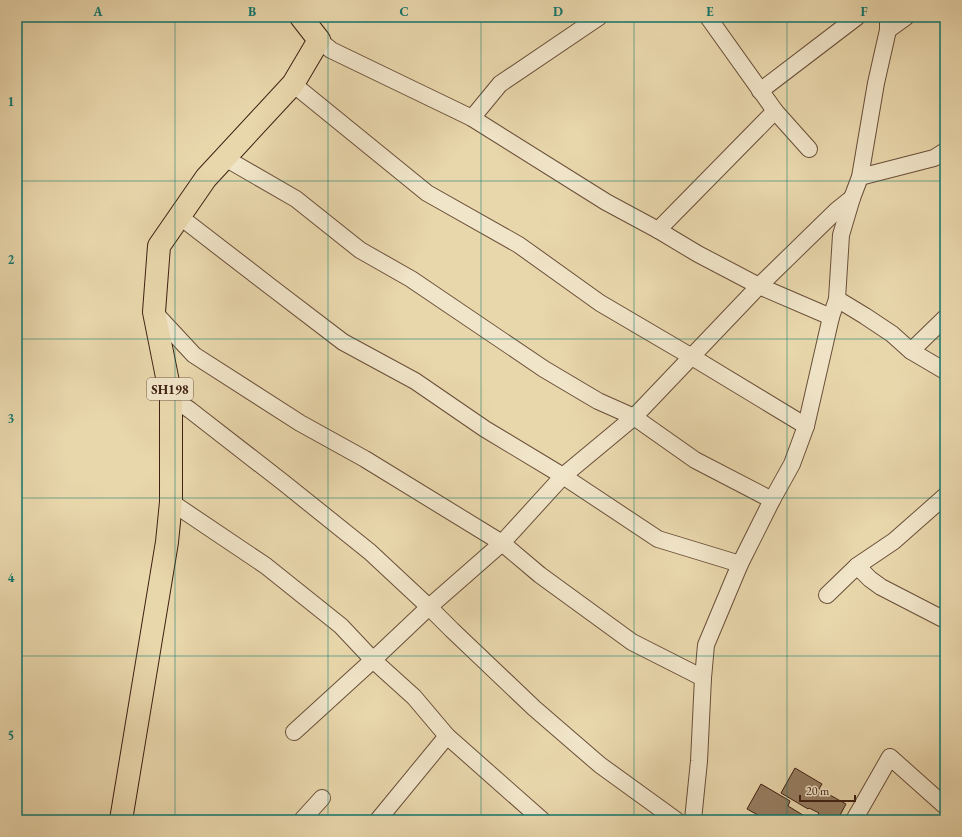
<svg xmlns="http://www.w3.org/2000/svg" width="962" height="837" viewBox="0 0 962 837" font-family="'EB Garamond',serif">
  <style>
    .building { fill: #977f63; stroke: #3e2013 }
    .lines { fill: none; stroke-linecap: round; stroke-linejoin: round }
    .minor-casing { stroke: #694e39; stroke-width: 18 }
    .primary-casing { stroke: #3e2013; stroke-width: 24 }
    .minor { stroke: #f1e5c9; stroke-width: 16 }
    .primary { stroke: #e9d7ac; stroke-width: 22 }
    .grid { fill: none; stroke: #0f766e; stroke-width: 1; stroke-opacity: 0.55 }
    .labels { text-anchor: middle; dominant-baseline: central; stroke-width: 3; stroke-linejoin: round; paint-order: stroke }
    .shield { fill: #f1e5c9; stroke: #745b4a; stroke-width: 1 }
    .shield-label { font-size: 13px; font-weight: bold; fill: #3e2013 }
    .neatline { fill: none; stroke: #0f766e; stroke-width: 1.5 }
    .grid-label { font-size: 13px; text-anchor: middle; font-weight: bold; fill: #0f766e }
  </style>
  <rect width="100%" height="100%" fill="#e9d7ac"/>
  <filter id="stains"><feTurbulence type="fractalNoise" baseFrequency=".005" numOctaves="4"/><feColorMatrix values="0 0 0 0 .2 0 0 0 0 .09 0 0 0 0 .02 0 0 0 .5 -.17"/></filter>
  <radialGradient id="worn" r=".72"><stop offset=".6" stop-color="#630" stop-opacity="0"/><stop offset="1" stop-color="#630" stop-opacity=".3"/></radialGradient>
  <g class="building">
    <path d="M 795,768 L 822,784 L 819,789 L 846,804 L 838,819 L 839,820 L 815,820 L 819,813 L 809,808 L 808,809 L 781,793 Z"/>
    <path d="M 761,784 L 790,801 L 788,806 L 811,820 L 767,820 L 747,809 Z"/>
  </g>
  <g class="lines">
    <defs>
      <g id="minor">
        <path d="M 708,17 L 775,111 L 809,149"/>
        <path d="M 888,30 L 906,17"/>
        <path d="M 319,40 L 331,50 L 472,118 L 606,202 L 658,230 L 698,254 L 759,286 L 831,317"/>
        <path d="M 293,84 L 427,193 L 519,245 L 600,303 L 692,357 L 806,426"/>
        <path d="M 760,91 L 857,17"/>
        <path d="M 472,118 L 500,84 L 599,17"/>
        <path d="M 225,158 L 296,199 L 360,250 L 411,279 L 544,369 L 598,401 L 634,417 L 695,460 L 772,500"/>
        <path d="M 860,177 L 934,158 L 945,151"/>
        <path d="M 179,216 L 271,287 L 343,342 L 415,381 L 485,429 L 563,476 L 658,539 L 740,564"/>
        <path d="M 658,230 L 775,111"/>
        <path d="M 837,299 L 865,316 L 892,334 L 911,351 L 945,371"/>
        <path d="M 154,312 L 194,355 L 300,423 L 365,459 L 502,543 L 540,575 L 632,642 L 703,678"/>
        <path d="M 911,351 L 945,318"/>
        <path d="M 171,397 L 190,410 L 284,483 L 370,552 L 429,607 L 452,630 L 534,708 L 600,765 L 676,820"/>
        <path d="M 171,502 L 266,566 L 341,626 L 373,660 L 414,697 L 447,736 L 542,820"/>
        <path d="M 857,566 L 870,579 L 881,587 L 945,620"/>
        <path d="M 827,595 L 857,566 L 894,541 L 945,496"/>
        <path d="M 294,732 L 373,660 L 429,607 L 502,543 L 563,476 L 634,417 L 759,286 L 837,210 L 852,198"/>
        <path d="M 302,820 L 322,798"/>
        <path d="M 378,820 L 447,736"/>
        <path d="M 693,820 L 699,761 L 703,678 L 706,645 L 740,564 L 772,500 L 792,464 L 806,426 L 831,317 L 837,299 L 841,235 L 852,198 L 860,177 L 876,83 L 888,30 L 888,17"/>
        <path d="M 854,820 L 890,757 L 945,806"/>
      </g>
      <path id="primary" d="M 121,820 L 167,542 L 171,502 L 171,397 L 154,312 L 159,246 L 206,178 L 293,84 L 319,40 L 301,17"/>
    </defs>
    <use href="#minor" class="minor-casing"/>
    <use href="#primary" class="primary-casing"/>
    <use href="#minor" class="minor"/>
    <use href="#primary" class="primary"/>
  </g>
  <path class="grid" d="M 175,17 L 175,820M 328,17 L 328,820M 481,17 L 481,820M 634,17 L 634,820M 787,17 L 787,820M 17,181 L 945,181M 17,339 L 945,339M 17,498 L 945,498M 17,656 L 945,656"/>
  <g class="labels">
    <rect class="shield" x="147" y="378" width="46" height="22" rx="3"/>
    <g class="shield-label">
      <text x="170" y="389">SH198</text>
    </g>
  </g>
  <rect width="962" height="837" fill="none" stroke="#e9d7ac" stroke-width="44"/>
  <path d="M800 795v6h55v-6" fill="none" stroke="#3e2013" stroke-width="2"/>
  <text x="806" y="795" font-size="12" fill="#3e2013" stroke="#f1e5c9" stroke-width="3" paint-order="stroke">20 m</text>
  <rect x="22" y="22" width="918" height="793" class="neatline"/>
  <g class="grid-label">
    <text x="98" y="16">A</text>
    <text x="252" y="16">B</text>
    <text x="404" y="16">C</text>
    <text x="558" y="16">D</text>
    <text x="710" y="16">E</text>
    <text x="864" y="16">F</text>
    <text x="11" y="106">1</text>
    <text x="11" y="264">2</text>
    <text x="11" y="423">3</text>
    <text x="11" y="582">4</text>
    <text x="11" y="740">5</text>
  </g>
  <rect width="100%" height="100%" filter="url(#stains)"/>
  <rect width="100%" height="100%" fill="url(#worn)"/>
</svg>
